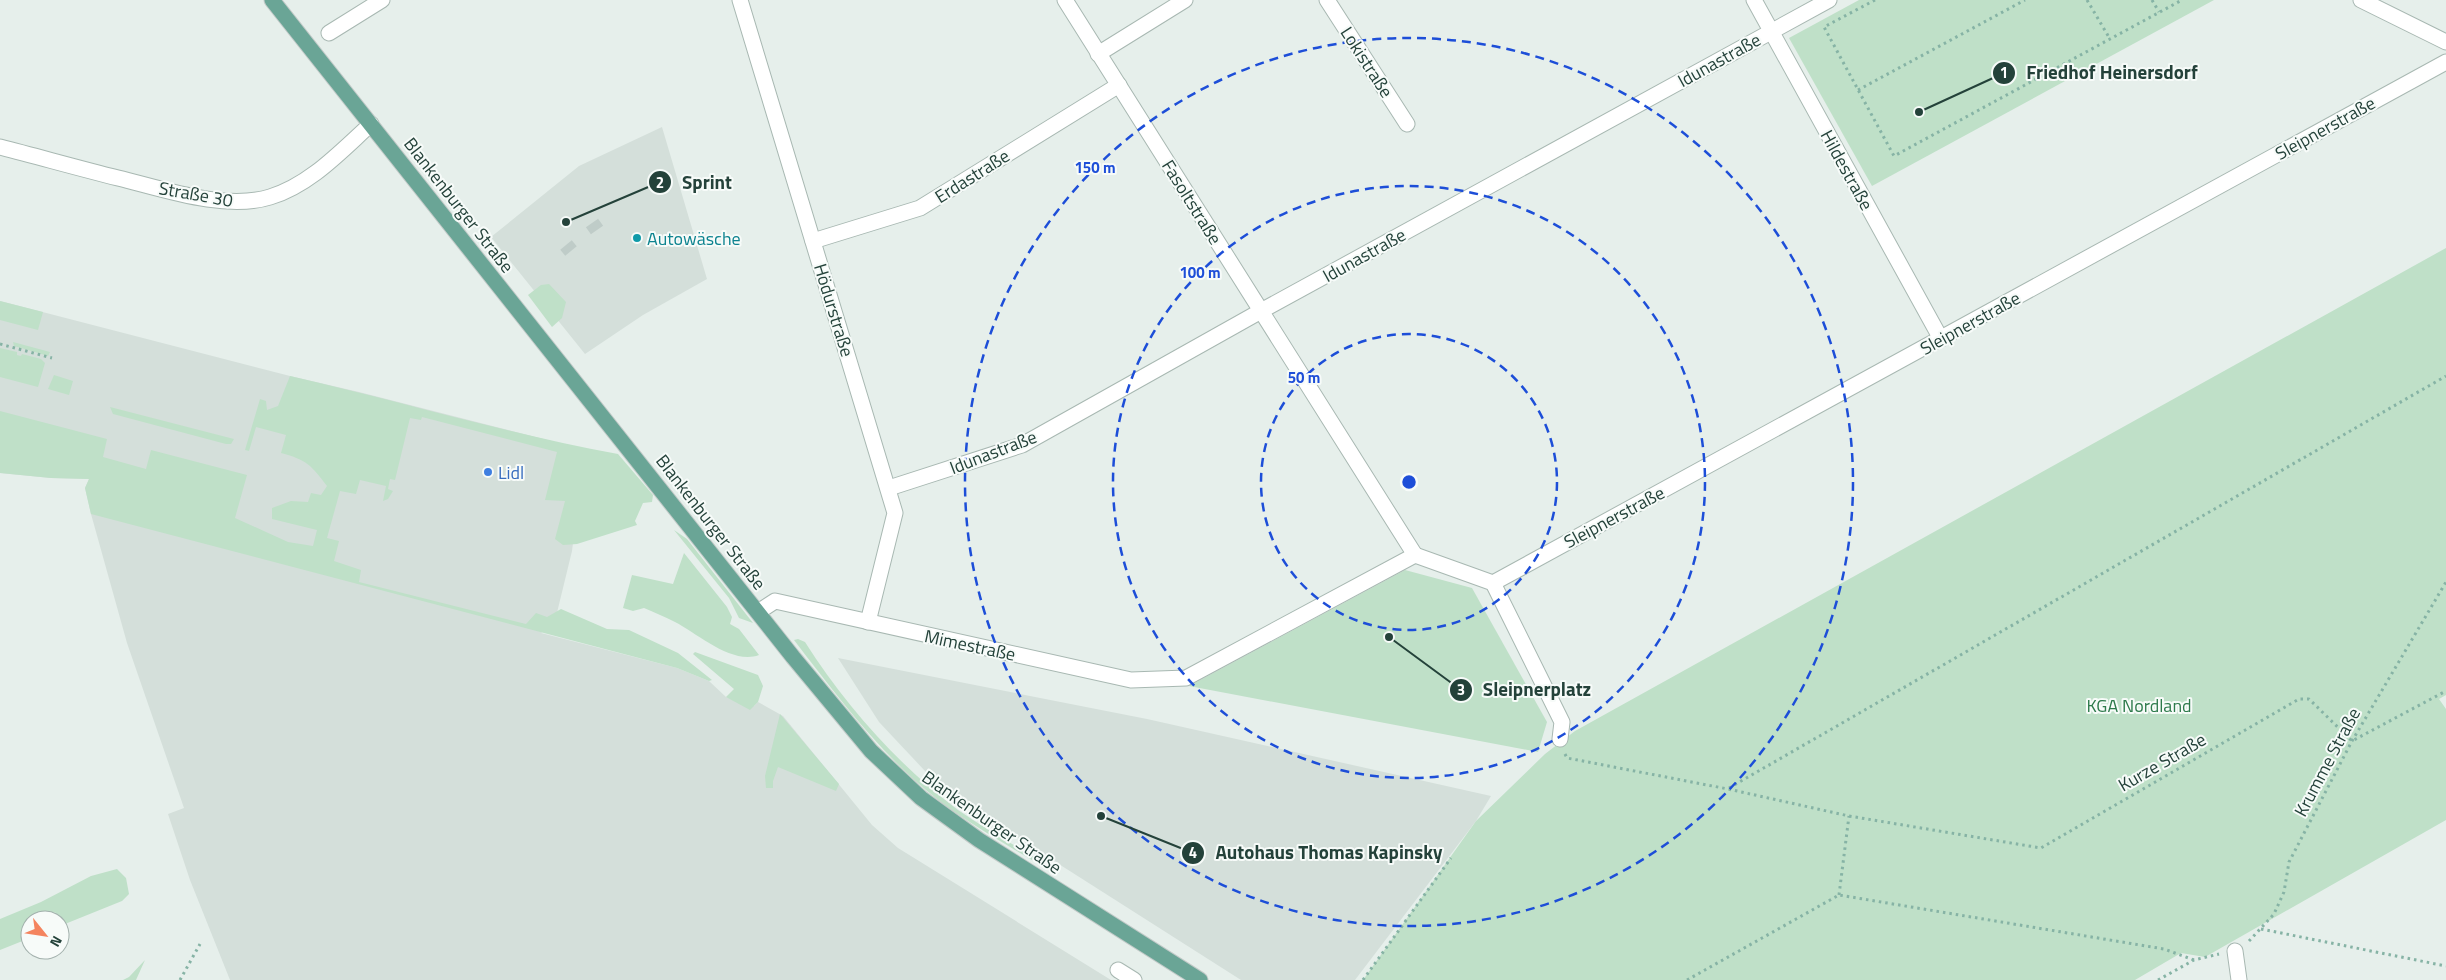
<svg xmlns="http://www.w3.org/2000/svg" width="2446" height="980" viewBox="0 0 2446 980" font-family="'Titillium Web',sans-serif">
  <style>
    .built { fill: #d4dfda }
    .green { fill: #bfe0c8 }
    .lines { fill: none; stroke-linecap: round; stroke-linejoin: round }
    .minor-tunnel { stroke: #bfccc8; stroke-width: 15; stroke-dasharray: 15 8; stroke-linecap: butt }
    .minor-casing { stroke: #a8b8b2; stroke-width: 17 }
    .major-casing { stroke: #c2cac8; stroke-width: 17 }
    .path { stroke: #86b3a5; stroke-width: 3; stroke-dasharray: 2.5 4; stroke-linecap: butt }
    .minor { stroke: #fff; stroke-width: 15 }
    .major { stroke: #6aa596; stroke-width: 15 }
    .ring { fill: none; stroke: #1d4ed8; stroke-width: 2.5; stroke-dasharray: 9 6 }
    .culture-dot { fill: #0f9aa8; stroke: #f7fbf9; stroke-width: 2 }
    .shop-dot { fill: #3f7fe0; stroke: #f7fbf9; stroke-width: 2 }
    .labels { text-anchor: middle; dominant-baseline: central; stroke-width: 4; stroke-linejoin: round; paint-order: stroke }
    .street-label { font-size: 18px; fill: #24423a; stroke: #f7fbf9 }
    .culture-label { font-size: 18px; fill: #0d838f; stroke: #f7fbf9; text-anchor: start }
    .shop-label { font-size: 18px; fill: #366cbe; stroke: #f7fbf9; text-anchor: start }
    .park-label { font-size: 18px; fill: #2d7a4b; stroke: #f7fbf9 }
    .centre { fill: #1d4ed8; stroke: #f7fbf9; stroke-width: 2.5 }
    .ring-label { font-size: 15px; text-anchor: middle; font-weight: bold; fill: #1d4ed8; stroke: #f7fbf9; stroke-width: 4; stroke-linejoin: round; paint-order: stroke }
    .leader { fill: none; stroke: #24423a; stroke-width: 2 }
    .callout-dot { fill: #24423a; stroke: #f7fbf9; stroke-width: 2 }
    .mark-label { font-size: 15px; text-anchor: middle; font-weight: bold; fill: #fff }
    .callout-label { font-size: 19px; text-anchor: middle; font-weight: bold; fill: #24423a; stroke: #f7fbf9; stroke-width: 4; stroke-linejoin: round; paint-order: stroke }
  </style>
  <rect width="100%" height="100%" fill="#e6efeb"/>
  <g class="built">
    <path d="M 662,127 L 707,279 L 643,315 L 585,354 L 491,237 L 579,166 Z"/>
    <path d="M 0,301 L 290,376 L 359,392 L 563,444 L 575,527 L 572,551 L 554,625 L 541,633 L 677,668 L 709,681 L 726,697 L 754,706 L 758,702 L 783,716 L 872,825 L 898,848 L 1111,980 L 230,980 L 190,880 L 168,814 L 184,808 L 127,643 L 91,514 L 85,488 L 89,479 L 51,478 L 0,473 Z"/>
    <path d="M 838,658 L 1147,719 L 1491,796 L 1476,821 L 1355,980 L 1241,980 L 960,801 L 925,771 L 879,722 Z"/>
  </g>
  <g class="green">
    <path d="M 1859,0 L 2214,0 L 1872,186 L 1789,38 Z"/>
    <path d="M 2446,248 L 2446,695 L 2439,699 L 2446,709 L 2446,820 L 2205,957 L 2181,953 L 2135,980 L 1363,980 L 1476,821 L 1545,754 L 1575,731 Z"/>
    <path d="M 549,284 L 566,302 L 562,318 L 552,327 L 528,295 L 541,285 Z"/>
    <path d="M 0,301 L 43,312 L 38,330 L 0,320 Z"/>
    <path d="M 13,342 L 50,352 L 48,356 L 45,355 L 14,346 Z"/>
    <path d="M 0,348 L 17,352 L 17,355 L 21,356 L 22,354 L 41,359 L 45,363 L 38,387 L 0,377 Z"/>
    <path d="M 54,375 L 73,381 L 69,395 L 48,389 Z"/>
    <path d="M 290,376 C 400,401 508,434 618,454 L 653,495 L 652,502 L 643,503 L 635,521 L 637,525 L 577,544 L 563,545 L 555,539 L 565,501 L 545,500 L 557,452 L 422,417 L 421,420 L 410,418 L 395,480 L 390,479 L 388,489 L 393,491 L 388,499 L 383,501 L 386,486 L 360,480 L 356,494 L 340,491 L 327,538 L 339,541 L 334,561 L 361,570 L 359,582 L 526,624 L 536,613 L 547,617 L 561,609 L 607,629 L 629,630 L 678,653 L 712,680 L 709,681 L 677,668 L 91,514 L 85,488 L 89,479 L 51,478 L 0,473 L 0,411 L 107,439 L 103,457 L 146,469 L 151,450 L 247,475 L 235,518 L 288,542 L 313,546 L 317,530 L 272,519 L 272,508 L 291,501 L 308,502 L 311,493 L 321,495 L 327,486 C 311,465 307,460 281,453 L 286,435 L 256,427 L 249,451 L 245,450 L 260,399 L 266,401 L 267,410 L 278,406 Z"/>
    <path d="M 110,407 L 234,439 L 231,444 L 226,444 L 113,414 Z"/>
    <path d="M 674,530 L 687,539 L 753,623 L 739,618 L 729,598 Z"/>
    <path d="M 684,553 L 727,607 L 732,617 L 730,624 L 739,629 L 759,655 C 732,665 698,634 675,622 C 665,617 654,612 644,608 L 633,611 L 623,608 L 632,575 L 673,584 Z"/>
    <path d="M 1405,570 L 1472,588 L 1547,722 L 1538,752 L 1189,686 Z"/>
    <path d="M 798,639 L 805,642 C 845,705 898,765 958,810 C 985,829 1015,845 1042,862 L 1040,865 C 1006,844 969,824 937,799 C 881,755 837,696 794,640 Z"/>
    <path d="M 695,652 L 758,675 L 763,686 L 758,702 L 750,710 L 726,697 L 734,689 L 693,654 Z"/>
    <path d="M 780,714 L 839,784 L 836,791 L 778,767 L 773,781 L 773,788 L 766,788 L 765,776 Z"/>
    <path d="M 117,869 L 126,878 L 129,894 L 122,901 L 60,926 L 60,920 L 30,920 L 30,938 L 0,950 L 0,919 L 41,902 L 91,876 Z"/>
    <path d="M 145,960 L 136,980 L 123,980 L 129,977 Z"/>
  </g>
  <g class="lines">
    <g class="minor-tunnel">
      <path d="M 592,223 L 597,230"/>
      <path d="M 566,245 L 571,251"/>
    </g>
    <defs>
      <g id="minor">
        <path d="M 740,0 L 895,513 L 868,622"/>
        <path d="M 1065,0 L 1415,555"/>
        <path d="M 1327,0 L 1407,124"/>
        <path d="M 1754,0 L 1941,339"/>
        <path d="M 2361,0 L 2446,42"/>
        <path d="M 329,33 L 382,0"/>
        <path d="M 1098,54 L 1185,0"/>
        <path d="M 0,147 C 39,157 78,168 118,178 C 163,189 225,211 270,197 C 310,185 341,151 371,124"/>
        <path d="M 813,241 L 920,208 L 1119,85"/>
        <path d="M 889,488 L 1022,445 L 1261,311 L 1829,0"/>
        <path d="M 1493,583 L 2446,62"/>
        <path d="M 758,612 L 775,601 L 1131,680 L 1186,678 L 1415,555 L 1493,583 L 1562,722 L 1560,739"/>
        <path d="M 2235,951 L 2239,980"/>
        <path d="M 1118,970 L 1134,980"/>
      </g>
      <path id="major" d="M 272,0 L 793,657 L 871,751 L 921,798 L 979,840 L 1200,980"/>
    </defs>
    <use href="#minor" class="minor-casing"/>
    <use href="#major" class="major-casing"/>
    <g class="path">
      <path d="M 1875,0 L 1824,27 L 1894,156 L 2182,0"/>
      <path d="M 2087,0 L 2110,39"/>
      <path d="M 2152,0 L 2159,12"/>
      <path d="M 1858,90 L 2025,0"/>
      <path d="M 0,344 L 52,358"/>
      <path d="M 1565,754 L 1567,758 L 1728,789 L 1849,816 L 2041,848 L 2299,699 L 2309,699 L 2352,741 L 2446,691"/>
      <path d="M 1729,788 L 2446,376"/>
      <path d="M 1839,895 L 1849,816"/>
      <path d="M 2261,929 L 2446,966"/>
      <path d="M 2249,941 L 2274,914 L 2284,892 L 2289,862 L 2352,741 L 2446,582"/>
      <path d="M 180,980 L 200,944"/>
      <path d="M 1363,980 L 1451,858"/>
      <path d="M 1687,980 L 1839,895 L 2164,949 L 2194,960"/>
      <path d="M 2158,980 L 2194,960 L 2219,954"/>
    </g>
    <use href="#minor" class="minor"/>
    <use href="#major" class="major"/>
  </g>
  <g class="ring">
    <circle cx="1409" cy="482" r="148"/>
    <circle cx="1409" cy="482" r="296"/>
    <circle cx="1409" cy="482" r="444"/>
  </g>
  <circle class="culture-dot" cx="637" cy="238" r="5"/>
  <circle class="shop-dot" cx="488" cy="472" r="5"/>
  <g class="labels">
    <g class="street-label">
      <text transform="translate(1719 60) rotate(-29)">Idunastraße</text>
      <text transform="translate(1367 62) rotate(57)">Lokistraße</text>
      <text transform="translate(2325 128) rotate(-29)">Sleipnerstraße</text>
      <text transform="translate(1847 170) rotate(61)">Hildestraße</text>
      <text transform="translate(972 176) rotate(-32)">Erdastraße</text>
      <text transform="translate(196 194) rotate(10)">Straße 30</text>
      <text transform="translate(1192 202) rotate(58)">Fasoltstraße</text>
      <text transform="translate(459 205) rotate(52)">Blankenburger Straße</text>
      <text transform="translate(1364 255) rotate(-29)">Idunastraße</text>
      <text transform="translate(834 310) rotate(73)">Hödurstraße</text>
      <text transform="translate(1970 323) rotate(-29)">Sleipnerstraße</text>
      <text transform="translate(993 452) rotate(-21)">Idunastraße</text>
      <text transform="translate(1614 517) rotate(-28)">Sleipnerstraße</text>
      <text transform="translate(711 522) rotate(52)">Blankenburger Straße</text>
      <text transform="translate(970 645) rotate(12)">Mimestraße</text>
      <text transform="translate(2162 762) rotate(-30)">Kurze Straße</text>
      <text transform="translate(2327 762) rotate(-62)">Krumme Straße</text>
      <text transform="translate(992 822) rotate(35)">Blankenburger Straße</text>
    </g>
    <g class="culture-label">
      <text x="647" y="238">Autowäsche</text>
    </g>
    <g class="shop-label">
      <text x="498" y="472">Lidl</text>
    </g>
    <g class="park-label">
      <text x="2139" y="705">KGA Nordland</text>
    </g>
  </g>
  <circle cx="1409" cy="482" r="8" class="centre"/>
  <g class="ring-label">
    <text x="1095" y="173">150 m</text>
    <text x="1200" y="278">100 m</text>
    <text x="1304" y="383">50 m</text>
  </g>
  <path class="leader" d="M1919 112L2004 73M566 222L660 182M1389 637L1461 690M1101 816L1193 853"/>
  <g class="callout-dot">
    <circle cx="1919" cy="112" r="5"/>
    <circle cx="566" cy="222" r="5"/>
    <circle cx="1389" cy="637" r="5"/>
    <circle cx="1101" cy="816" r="5"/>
    <circle cx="2004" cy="73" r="12"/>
    <circle cx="660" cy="182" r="12"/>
    <circle cx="1461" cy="690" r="12"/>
    <circle cx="1193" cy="853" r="12"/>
  </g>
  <g class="mark-label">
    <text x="2004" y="78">1</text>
    <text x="660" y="188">2</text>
    <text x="1461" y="695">3</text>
    <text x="1193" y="858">4</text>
  </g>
  <g class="callout-label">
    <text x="2112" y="79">Friedhof Heinersdorf</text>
    <text x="707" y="189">Sprint</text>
    <text x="1537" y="696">Sleipnerplatz</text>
    <text x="1329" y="859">Autohaus Thomas Kapinsky</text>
  </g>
  <g transform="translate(45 935) rotate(120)"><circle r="24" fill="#f7fbf9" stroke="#a3b1ad"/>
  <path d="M0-4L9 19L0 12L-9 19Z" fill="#f4845f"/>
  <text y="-8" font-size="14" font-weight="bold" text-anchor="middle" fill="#24423a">N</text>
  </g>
</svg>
